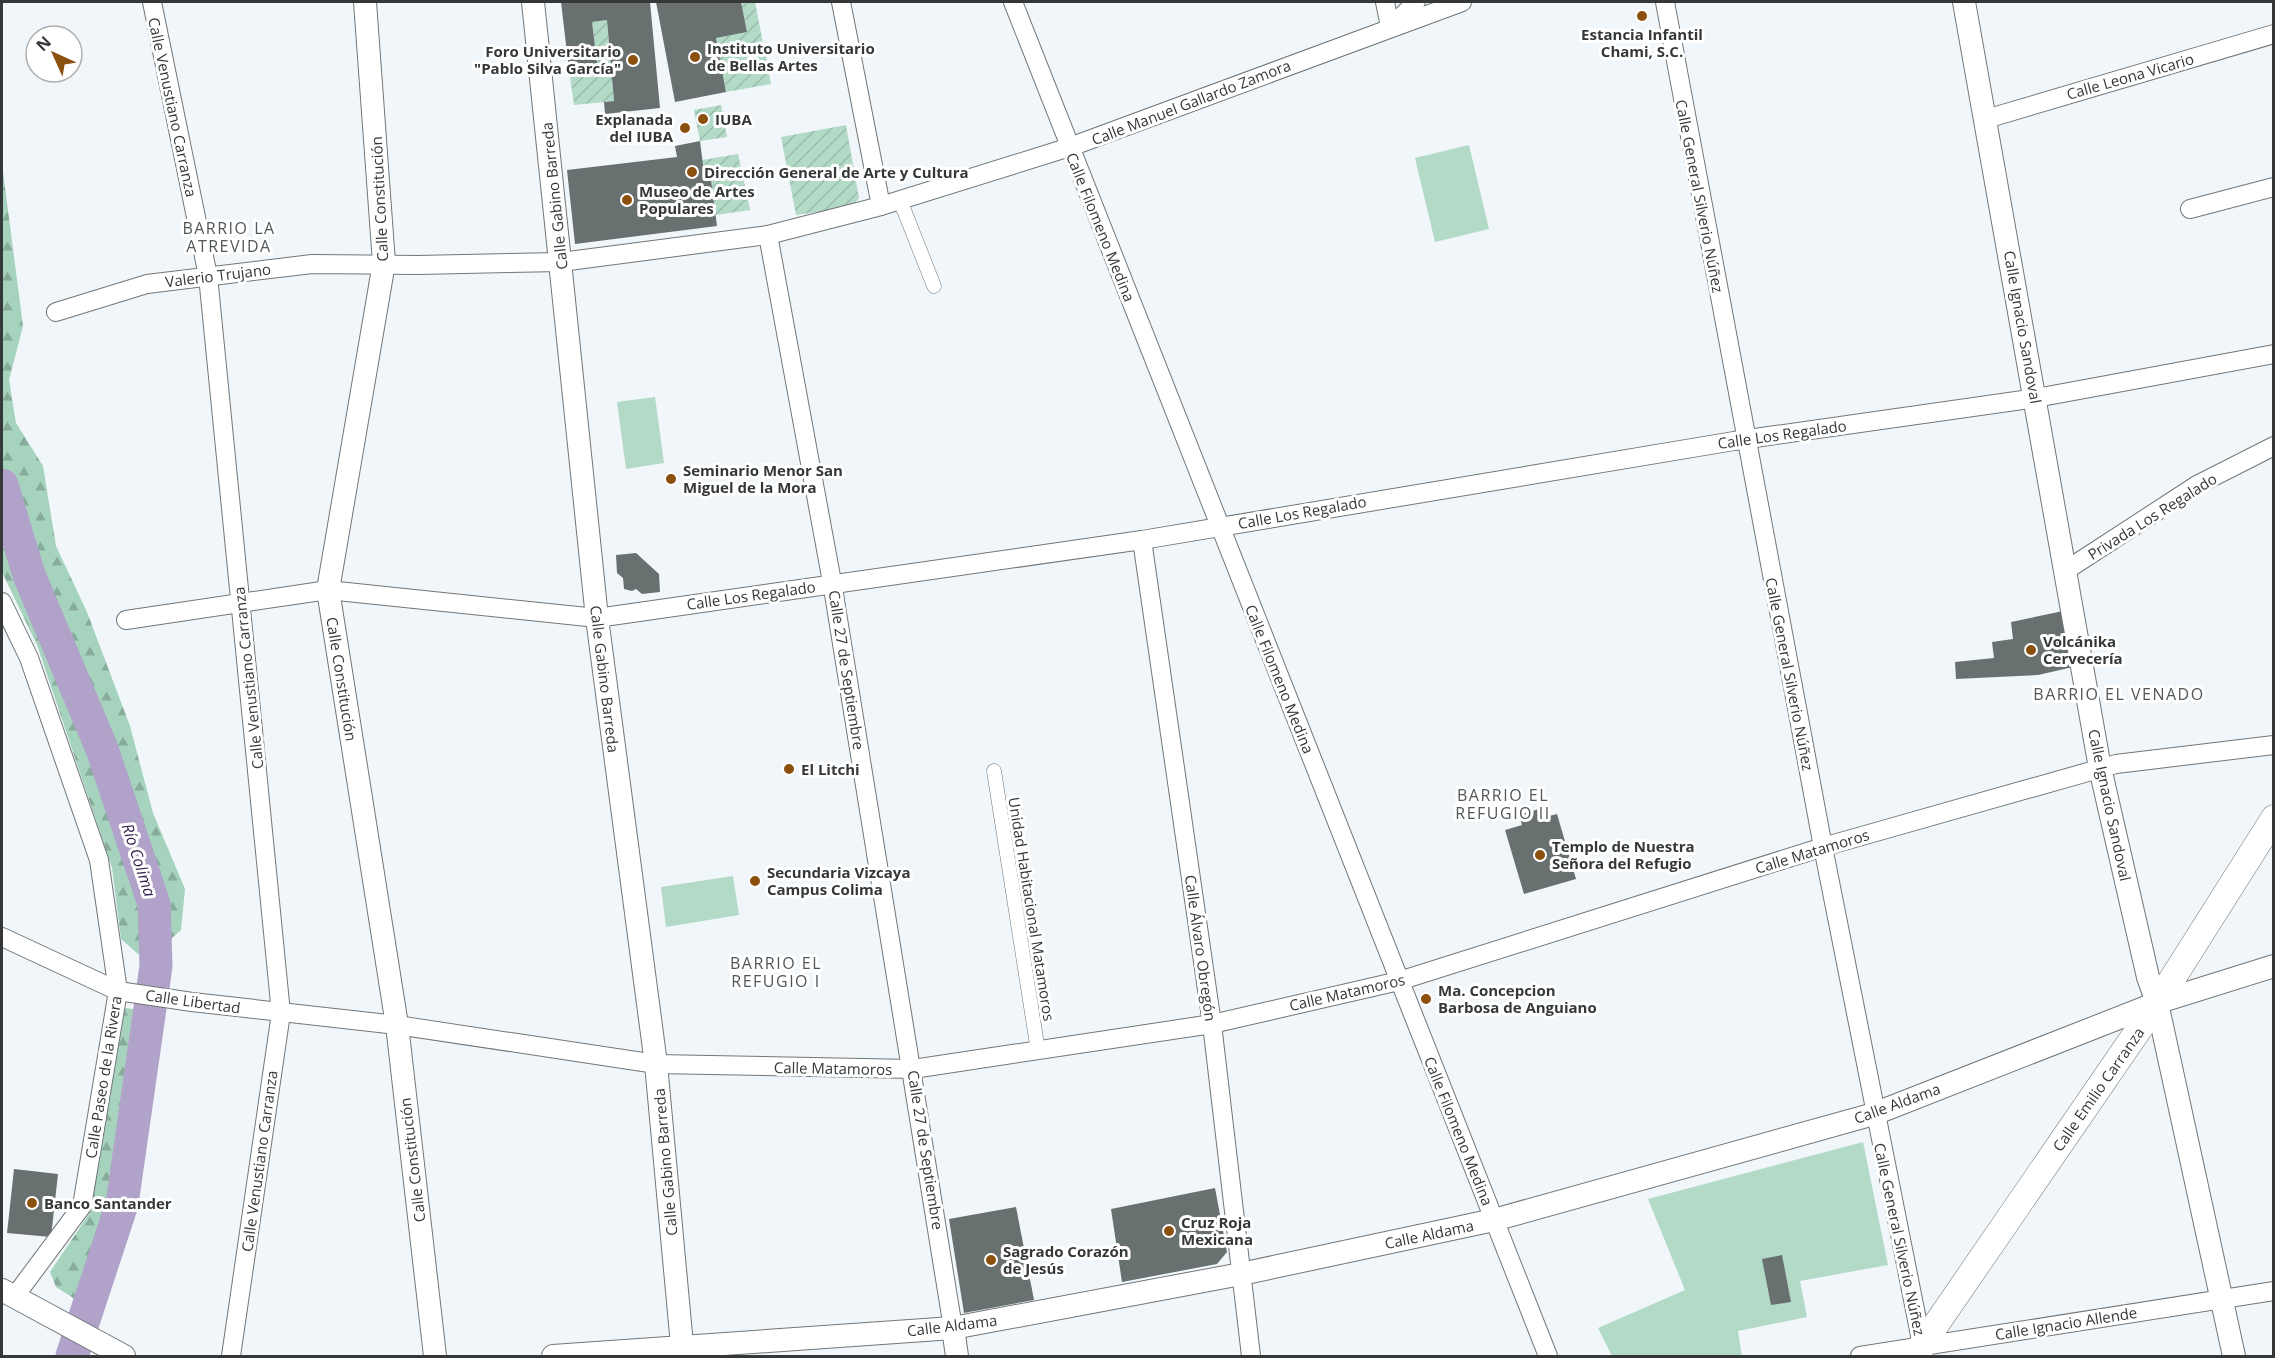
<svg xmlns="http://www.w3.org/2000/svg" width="2275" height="1358" viewBox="0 0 2275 1358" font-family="'Open Sans',sans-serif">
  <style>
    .grass { fill: #b2dac7 }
    .forest { fill: url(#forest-firs) }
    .garden { fill: url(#garden-furrows) }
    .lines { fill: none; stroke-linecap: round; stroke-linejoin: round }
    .river { stroke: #b0a2c8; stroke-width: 33 }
    .building { fill: #697070 }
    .pedestrian-casing { stroke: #717679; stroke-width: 15 }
    .minor-casing { stroke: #717679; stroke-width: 20 }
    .tertiary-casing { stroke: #717679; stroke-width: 24 }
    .secondary-casing { stroke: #717679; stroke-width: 27 }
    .pedestrian { stroke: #fff; stroke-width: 14 }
    .minor { stroke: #fff; stroke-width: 18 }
    .tertiary { stroke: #fff; stroke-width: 22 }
    .secondary { stroke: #fff; stroke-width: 26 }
    .poi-dot { fill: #8b4f0e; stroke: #fff; stroke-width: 2 }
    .labels { text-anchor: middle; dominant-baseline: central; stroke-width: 6; stroke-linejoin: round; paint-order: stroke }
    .poi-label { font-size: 15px; font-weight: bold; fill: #353839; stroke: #fff; text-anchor: start }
    .street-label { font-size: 15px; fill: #353839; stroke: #fff }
    .neighbourhood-label { font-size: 16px; letter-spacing: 1.5px; fill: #52575a; stroke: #fff }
    .water-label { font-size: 16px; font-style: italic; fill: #331d4d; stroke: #fff }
  </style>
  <defs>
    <pattern id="forest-firs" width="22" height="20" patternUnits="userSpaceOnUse" patternTransform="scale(1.5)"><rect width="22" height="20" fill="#a6d3be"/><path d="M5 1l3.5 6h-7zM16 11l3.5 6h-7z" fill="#88ac9b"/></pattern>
    <pattern id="garden-furrows" width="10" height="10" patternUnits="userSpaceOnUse" patternTransform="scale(1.5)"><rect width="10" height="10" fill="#b2dac7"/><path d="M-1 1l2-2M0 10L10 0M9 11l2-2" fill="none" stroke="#9abcac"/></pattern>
  </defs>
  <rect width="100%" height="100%" fill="#f0f6fa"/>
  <g class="grass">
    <path d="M 1469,145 L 1489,229 L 1435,242 L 1415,158 Z"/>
    <path d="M 655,397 L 664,463 L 626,469 L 617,402 Z"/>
    <path d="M 733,876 L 739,915 L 666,927 L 661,887 Z"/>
    <path d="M 1863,1142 L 1888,1265 L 1800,1281 L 1807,1317 L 1738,1331 L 1742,1356 L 1612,1356 L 1598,1328 L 1685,1290 L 1648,1199 Z"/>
  </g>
  <g class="forest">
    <path d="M 2,164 L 23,326 L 9,380 L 16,423 L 43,466 L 56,546 L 87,612 L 130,726 L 153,813 L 185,889 L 181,930 L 146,961 L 121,939 L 112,868 L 37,645 L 2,572 Z"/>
    <path d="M 125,1008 L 144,1010 L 143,1035 L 128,1079 L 132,1109 L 121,1135 L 121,1162 L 116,1203 L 103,1216 C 109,1244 97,1280 78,1301 L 56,1287 L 50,1272 L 89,1214 Z"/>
  </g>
  <g class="garden">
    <path d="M 741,2 L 755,2 L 771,84 L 726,92 L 716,38 L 747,32 Z"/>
    <path d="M 607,20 L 614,101 L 574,105 L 569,70 L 584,68 L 585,73 L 598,71 L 592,22 Z"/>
    <path d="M 721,105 L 727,137 L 700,141 L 694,110 Z"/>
    <path d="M 846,125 L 859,198 L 852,207 L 796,215 L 781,137 Z"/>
    <path d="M 738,154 L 750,210 L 716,215 L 711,181 L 705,181 L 702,160 Z"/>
  </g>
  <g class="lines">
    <path class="river" d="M 2,485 L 29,575 L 102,749 L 154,904 L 156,966 L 122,1204 L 72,1356"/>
  </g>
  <g class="building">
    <path d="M 561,2 L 650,2 L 660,108 L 605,114 L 604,102 L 614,101 L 607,20 L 592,22 L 598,71 L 585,73 L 584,68 L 569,70 Z"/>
    <path d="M 656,2 L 741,2 L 747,32 L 716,38 L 726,92 L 675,102 Z"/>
    <path d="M 700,141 L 705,181 L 711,180 L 717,226 L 575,244 L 567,170 L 677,157 L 675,146 Z"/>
    <path d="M 636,553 L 659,574 L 660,592 L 642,594 L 636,589 L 632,591 L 624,589 L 623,578 L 617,573 L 616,555 Z"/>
    <path d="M 2063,611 L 2073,667 L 2038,675 L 1956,679 L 1955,662 L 1994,658 L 1992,642 L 2013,639 L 2011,622 Z"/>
    <path d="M 1539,809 L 1541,818 L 1557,814 L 1576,879 L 1524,894 L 1505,830 L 1522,825 L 1519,815 Z"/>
    <path d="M 14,1169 L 58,1174 L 51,1237 L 7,1233 Z"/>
    <path d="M 1215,1188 L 1227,1252 L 1217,1264 L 1122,1282 L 1111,1209 Z"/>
    <path d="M 1016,1207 L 1034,1300 L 964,1313 L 949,1219 Z"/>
    <path d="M 1782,1255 L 1791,1302 L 1771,1305 L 1762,1259 Z"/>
  </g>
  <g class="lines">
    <defs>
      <g id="pedestrian">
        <path d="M 900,200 L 934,286"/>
        <path d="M 994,771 L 1038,1051"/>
      </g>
      <g id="minor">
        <path d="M 152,2 L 208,276 L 281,1013 L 231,1356"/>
        <path d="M 841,2 L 881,206"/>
        <path d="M 1013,2 L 1548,1356"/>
        <path d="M 1385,2 L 1390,27"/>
        <path d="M 1665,2 L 1823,847 L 1922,1345"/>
        <path d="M 1394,24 L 1416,2"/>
        <path d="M 1986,119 L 2274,34"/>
        <path d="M 2190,209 L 2274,187"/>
        <path d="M 768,235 L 832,582 L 953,1328"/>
        <path d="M 56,312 L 147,284 L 312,264 L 418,265 L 561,262 L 768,235 L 881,206 L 1070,147 L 1462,2"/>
        <path d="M 1142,540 L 1212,1024 L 1251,1356"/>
        <path d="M 2065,571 L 2197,485 L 2274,446"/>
        <path d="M 2,602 L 29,658 L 99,860 L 118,991 L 82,1206 L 15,1296"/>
        <path d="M 126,620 L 328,590 L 597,618 L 1142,540 L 1734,441 L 2036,398 L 2274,354"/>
        <path d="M 2,937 L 118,991 L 192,1002 L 397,1025 L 656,1064 L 913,1069 L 1212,1024 L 1399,981 L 1823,847 L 2116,764 L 2274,745"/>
        <path d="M 1860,1356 L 2274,1291"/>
      </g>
      <g id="tertiary">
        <path d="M 365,2 L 384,263 L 328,590 L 397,1025 L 435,1356"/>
        <path d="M 533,2 L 597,618 L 656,1064 L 683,1356"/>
        <path d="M 1964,2 L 2100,768 L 2148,977 L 2157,1003 L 2234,1356"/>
        <path d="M 2,1290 L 124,1356"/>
        <path d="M 953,1328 L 957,1356"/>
        <path d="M 553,1356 L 953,1328 L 1241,1274 L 1494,1220 L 1874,1114 L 2162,1001 L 2274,966"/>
      </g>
      <path id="secondary" d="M 1918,1356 L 1922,1345 L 2157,1003 L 2274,818"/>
    </defs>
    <use href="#pedestrian" class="pedestrian-casing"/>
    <use href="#minor" class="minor-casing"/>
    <use href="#tertiary" class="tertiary-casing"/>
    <use href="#secondary" class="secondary-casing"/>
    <use href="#pedestrian" class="pedestrian"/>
    <use href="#minor" class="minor"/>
    <use href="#tertiary" class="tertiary"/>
    <use href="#secondary" class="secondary"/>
  </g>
  <g class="poi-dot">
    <circle cx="1642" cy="16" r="6"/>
    <circle cx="695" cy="57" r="6"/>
    <circle cx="633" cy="60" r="6"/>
    <circle cx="703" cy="119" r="6"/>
    <circle cx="685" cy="128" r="6"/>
    <circle cx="692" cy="172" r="6"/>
    <circle cx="627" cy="200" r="6"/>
    <circle cx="671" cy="479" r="6"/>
    <circle cx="2031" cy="650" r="6"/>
    <circle cx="789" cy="769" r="6"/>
    <circle cx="1540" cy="855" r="6"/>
    <circle cx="755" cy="881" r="6"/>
    <circle cx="1426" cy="999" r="6"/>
    <circle cx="32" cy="1203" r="6"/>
    <circle cx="1169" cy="1231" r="6"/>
    <circle cx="991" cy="1260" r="6"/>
  </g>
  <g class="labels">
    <g class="poi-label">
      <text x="1642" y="34" text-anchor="middle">Estancia Infantil<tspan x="1642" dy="17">Chami, S.C.</tspan></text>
      <text x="707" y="48">Instituto Universitario<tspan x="707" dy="17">de Bellas Artes</tspan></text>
      <text x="621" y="51" text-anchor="end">Foro Universitario<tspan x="621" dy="17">"Pablo Silva García"</tspan></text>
      <text x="673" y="119" text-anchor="end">Explanada<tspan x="673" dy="17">del IUBA</tspan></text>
      <text x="715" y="119">IUBA</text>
      <text x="704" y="172">Dirección General de Arte y Cultura</text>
      <text x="639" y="191">Museo de Artes<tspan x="639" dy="17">Populares</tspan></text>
      <text x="683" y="470">Seminario Menor San<tspan x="683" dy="17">Miguel de la Mora</tspan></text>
      <text x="2043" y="641">Volcánika<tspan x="2043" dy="17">Cervecería</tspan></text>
      <text x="801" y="769">El Litchi</text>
      <text x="1552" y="846">Templo de Nuestra<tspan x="1552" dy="17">Señora del Refugio</tspan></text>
      <text x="767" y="872">Secundaria Vizcaya<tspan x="767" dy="17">Campus Colima</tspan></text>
      <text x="1438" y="990">Ma. Concepcion<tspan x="1438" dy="17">Barbosa de Anguiano</tspan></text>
      <text x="44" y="1203">Banco Santander</text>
      <text x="1181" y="1222">Cruz Roja<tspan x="1181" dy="17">Mexicana</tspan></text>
      <text x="1003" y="1251">Sagrado Corazón<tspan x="1003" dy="17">de Jesús</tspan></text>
    </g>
    <g class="street-label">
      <text transform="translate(2130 76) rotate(-16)">Calle Leona Vicario</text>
      <text transform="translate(1191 102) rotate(-21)">Calle Manuel Gallardo Zamora</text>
      <text transform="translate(173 107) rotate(78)">Calle Venustiano Carranza</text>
      <text transform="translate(554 196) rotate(-96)">Calle Gabino Barreda</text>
      <text transform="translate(1700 196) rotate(79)">Calle General Silverio Núñez</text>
      <text transform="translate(379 199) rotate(-93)">Calle Constitución</text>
      <text transform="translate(1101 227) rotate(68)">Calle Filomeno Medina</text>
      <text transform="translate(218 275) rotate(-7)">Valerio Trujano</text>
      <text transform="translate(2023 327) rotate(80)">Calle Ignacio Sandoval</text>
      <text transform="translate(1782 434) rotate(-8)">Calle Los Regalado</text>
      <text transform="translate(1302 512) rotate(-10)">Calle Los Regalado</text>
      <text transform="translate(2152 516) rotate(-32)">Privada Los Regalado</text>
      <text transform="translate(751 595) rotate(-8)">Calle Los Regalado</text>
      <text transform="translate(847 670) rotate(81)">Calle 27 de Septiembre</text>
      <text transform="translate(1790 674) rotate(79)">Calle General Silverio Núñez</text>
      <text transform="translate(248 678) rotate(-96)">Calle Venustiano Carranza</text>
      <text transform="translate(342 679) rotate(81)">Calle Constitución</text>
      <text transform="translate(605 679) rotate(83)">Calle Gabino Barreda</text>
      <text transform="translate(1280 679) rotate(68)">Calle Filomeno Medina</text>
      <text transform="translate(2110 805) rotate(78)">Calle Ignacio Sandoval</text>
      <text transform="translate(1812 851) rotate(-17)">Calle Matamoros</text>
      <text transform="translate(1032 909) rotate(81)">Unidad Habitacional Matamoros</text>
      <text transform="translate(1201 948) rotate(82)">Calle Álvaro Obregón</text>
      <text transform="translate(1347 992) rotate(-13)">Calle Matamoros</text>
      <text transform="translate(193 1001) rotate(8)">Calle Libertad</text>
      <text transform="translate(833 1068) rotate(1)">Calle Matamoros</text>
      <text transform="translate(103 1077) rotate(-81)">Calle Paseo de la Rivera</text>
      <text transform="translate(2098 1089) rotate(-55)">Calle Emilio Carranza</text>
      <text transform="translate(1897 1103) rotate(-20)">Calle Aldama</text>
      <text transform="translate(1459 1131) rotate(68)">Calle Filomeno Medina</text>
      <text transform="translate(926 1150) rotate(81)">Calle 27 de Septiembre</text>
      <text transform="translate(412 1160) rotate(-97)">Calle Constitución</text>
      <text transform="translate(259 1161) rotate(-82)">Calle Venustiano Carranza</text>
      <text transform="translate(665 1162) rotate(-95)">Calle Gabino Barreda</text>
      <text transform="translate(1429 1234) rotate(-12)">Calle Aldama</text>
      <text transform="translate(1900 1239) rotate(78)">Calle General Silverio Núñez</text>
      <text transform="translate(2066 1323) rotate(-9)">Calle Ignacio Allende</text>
      <text transform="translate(952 1325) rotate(-7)">Calle Aldama</text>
    </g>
    <g class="neighbourhood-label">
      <text x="229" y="228">BARRIO LA<tspan x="229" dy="18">ATREVIDA</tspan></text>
      <text x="2119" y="694">BARRIO EL VENADO</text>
      <text x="1503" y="795">BARRIO EL<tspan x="1503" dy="18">REFUGIO II</tspan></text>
      <text x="776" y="963">BARRIO EL<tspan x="776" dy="18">REFUGIO I</tspan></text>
    </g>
    <g class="water-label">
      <text transform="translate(139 860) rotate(72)">Río Colima</text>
    </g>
  </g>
  <rect width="2275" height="1358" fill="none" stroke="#353839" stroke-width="6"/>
  <g transform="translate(54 54) rotate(315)"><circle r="28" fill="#ffffff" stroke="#aeafb0" stroke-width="1.5"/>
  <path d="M0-4.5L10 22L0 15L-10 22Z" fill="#8b4f0e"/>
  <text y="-9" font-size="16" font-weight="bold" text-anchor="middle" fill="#353839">N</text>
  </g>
</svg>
